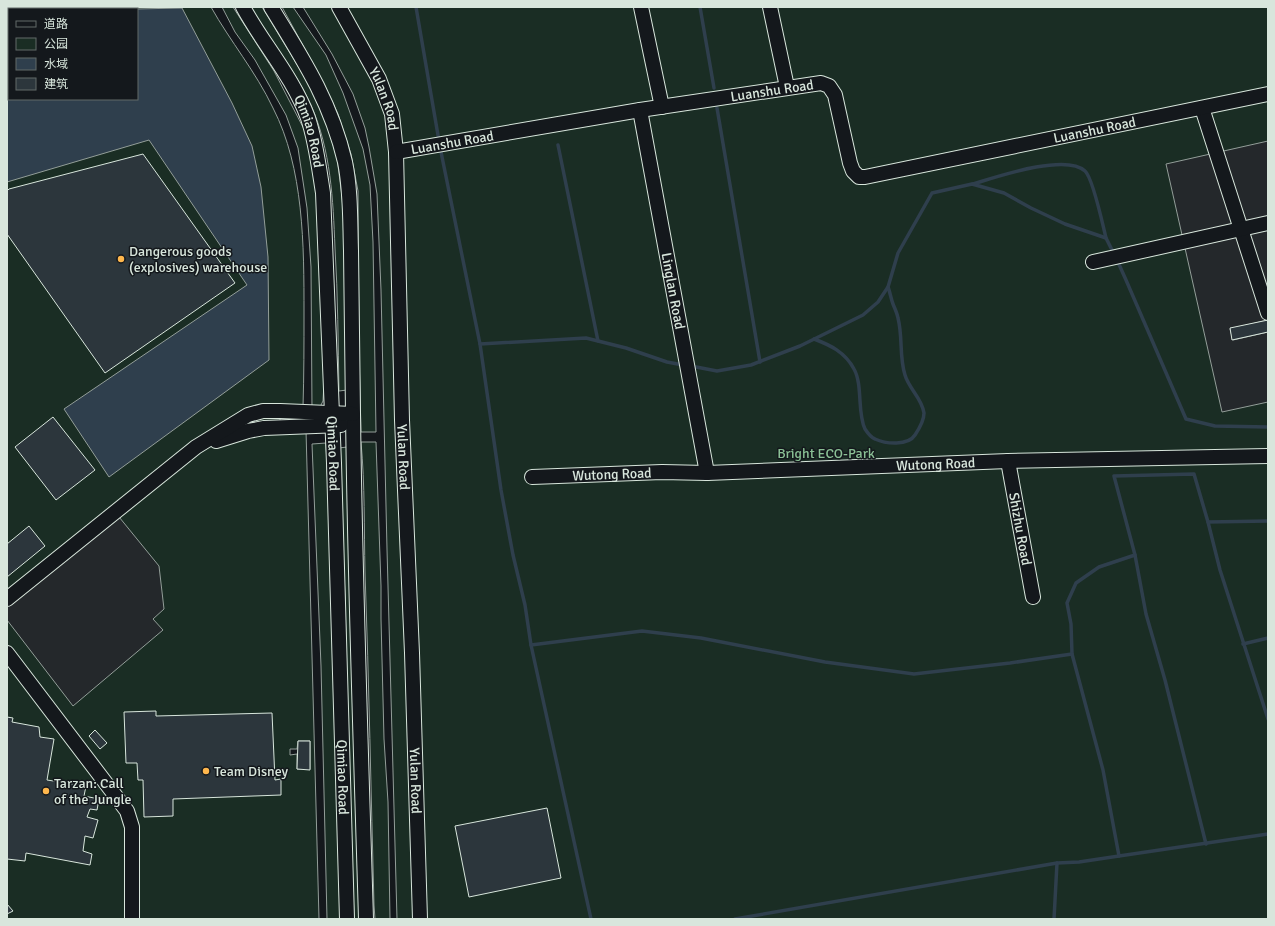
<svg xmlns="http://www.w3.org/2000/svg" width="1275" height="926" viewBox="0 0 1275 926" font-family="Signika,'Noto Sans SC',sans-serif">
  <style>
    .green { fill: #1a2d24; stroke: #939e99; fill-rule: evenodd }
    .parking { fill: #24282b; stroke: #939e99 }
    .water { fill: #2f3f4d; stroke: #939e99 }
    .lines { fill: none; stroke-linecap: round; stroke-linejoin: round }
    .stream { stroke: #2f3f4d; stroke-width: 3.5 }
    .building { fill: #2c363c; stroke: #d8e6dc }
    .minor-casing { stroke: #d8e6dc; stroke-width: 16 }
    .minor { stroke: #14181c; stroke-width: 14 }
    .poi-dot { fill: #ffb74d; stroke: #14181c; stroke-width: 1.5 }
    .labels { text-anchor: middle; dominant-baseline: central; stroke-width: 3; stroke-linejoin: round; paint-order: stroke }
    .street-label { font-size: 14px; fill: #d8e6dc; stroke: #14181c }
    .poi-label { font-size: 14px; fill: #d8e6dc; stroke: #14181c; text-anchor: start }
    .park-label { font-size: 14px; fill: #8ac095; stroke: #14181c }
  </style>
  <rect width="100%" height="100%" fill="#14181c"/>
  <g class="green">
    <path d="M 134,7 L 211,7 C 230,41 256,72 273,108 C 304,168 304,246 304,313 C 304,344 304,375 303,407 L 279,405 L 281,433 L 306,430 L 319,919 L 7,919 L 7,10 L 9,10 L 9,99 L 137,99 L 137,9 L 58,9 ZM 298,741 L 310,741 L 310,769 L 297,769 L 297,754 L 290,755 L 290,749 L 297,749 Z"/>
    <path d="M 222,7 L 233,7 L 274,71 L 306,133 L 318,183 L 324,383 L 323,401 L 320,407 L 312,410 L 311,267 L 307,208 L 298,148 L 286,115 L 255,60 L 235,32 Z"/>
    <path d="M 250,7 L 262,7 L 310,86 L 323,112 L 337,158 L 342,197 L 344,223 L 347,390 L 339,391 C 338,343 338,296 335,248 C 333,199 331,151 311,105 C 295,70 270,40 250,7 Z"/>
    <path d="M 282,7 L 293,7 L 326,55 L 343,93 L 363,149 L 370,185 L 373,242 L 376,432 L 361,432 L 359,353 L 358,191 L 351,154 L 338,114 L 324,84 Z"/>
    <path d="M 303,7 L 1268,7 L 1268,919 L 397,919 L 387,549 L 381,290 L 377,194 L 369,147 L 365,128 L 353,94 L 332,54 Z"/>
    <path d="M 361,442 L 376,442 L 381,586 L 381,619 L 384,739 L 388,802 L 390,919 L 375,919 L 374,905 C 371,794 369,683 365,572 C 364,528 365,485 361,442 Z"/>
    <path d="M 326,443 L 331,559 L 340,919 L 327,919 L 321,666 L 312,444 Z"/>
    <path d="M 347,447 L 361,919 L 354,919 L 347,692 L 345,597 L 339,448 Z"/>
  </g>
  <g class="parking">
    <path d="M 1268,141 L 1268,320 L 1230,329 L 1233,340 L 1268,332 L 1268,402 L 1222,412 L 1166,164 Z"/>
    <path d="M 115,512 L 159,566 L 164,609 L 153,619 L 163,630 L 73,706 L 7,620 L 7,599 Z"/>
  </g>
  <path class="water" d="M 182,8 L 232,103 L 252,146 L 261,187 L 268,257 L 269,360 L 109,477 L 64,409 L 247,285 L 149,140 L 7,182 L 7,12 L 9,12 L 9,99 L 137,99 L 137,9 L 135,9 Z"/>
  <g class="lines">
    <g class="stream">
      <path d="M 416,7 L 439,141"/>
      <path d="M 700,7 L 714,88"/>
      <path d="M 717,108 L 760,362"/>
      <path d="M 558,145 L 598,341"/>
      <path d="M 440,147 L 480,344 L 501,490 L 513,555 L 525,605 L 531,645 L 642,631 L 701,638 L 825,662 L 914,674 L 1010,663 L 1072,654 L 1071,624 L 1067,603 L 1076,583 L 1099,567 L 1135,555 L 1114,476 L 1194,474 L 1208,522 L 1268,521"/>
      <path d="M 973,184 C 996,177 1066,153 1085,171 C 1093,178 1103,226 1106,238"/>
      <path d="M 1117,260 L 1126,280 L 1186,419 L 1215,426 L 1268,427"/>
      <path d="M 814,339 C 830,345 845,352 854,369 C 863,385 857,413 865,429 C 867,432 872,438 875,439 C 886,444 908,446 915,435 C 919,429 924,421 924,413 C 922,398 909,389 905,375 C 899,356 903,338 898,318 C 897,313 895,309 893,304 C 891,299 890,292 888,287"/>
      <path d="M 480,344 L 586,338 L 626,348 L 667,362 L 683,365"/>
      <path d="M 691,366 L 717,371 L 751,365 L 800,346 L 863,315 L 878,302 L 888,287 L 898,253 L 932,193 L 972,184 L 1004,193 L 1031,208 L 1065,224 L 1106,238 L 1114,254"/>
      <path d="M 1208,522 L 1220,570 L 1268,719"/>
      <path d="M 1135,555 L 1146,614 L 1165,680 L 1206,844"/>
      <path d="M 1243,644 L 1268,638"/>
      <path d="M 531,645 L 591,919"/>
      <path d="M 1072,654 L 1103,770 L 1119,856"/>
      <path d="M 735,919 L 1057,863 L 1079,862 L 1119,856 L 1268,834"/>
      <path d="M 1054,919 L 1057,863"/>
    </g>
  </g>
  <g class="building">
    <path d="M 143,154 L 235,283 L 105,373 L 7,234 L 7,191 L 9,189 Z"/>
    <path d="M 1268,320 L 1268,332 L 1232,340 L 1230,328 Z"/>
    <path d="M 53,417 L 95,470 L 56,500 L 15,447 Z"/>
    <path d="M 29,526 L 45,546 L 7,577 L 7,544 Z"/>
    <path d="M 156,711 L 156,716 L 272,713 L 275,780 L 281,779 L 281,795 L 173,799 L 173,816 L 144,817 L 143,780 L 138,780 L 137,763 L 126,763 L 124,712 Z"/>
    <path d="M 7,717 L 13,718 L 12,722 L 39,727 L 40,737 L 54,739 L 47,780 L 86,786 L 84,796 L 99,799 L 97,810 L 90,809 L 87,817 L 98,820 L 93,838 L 85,836 L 83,851 L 92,854 L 90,865 L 26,853 L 25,861 L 7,859 Z"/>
    <path d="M 95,730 L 107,743 L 100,749 L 89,736 Z"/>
    <path d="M 298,741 L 310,741 L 310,770 L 297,769 Z"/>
    <path d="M 547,808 L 561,878 L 469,897 L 455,826 Z"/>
    <path d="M 7,904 L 13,911 L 7,914 Z"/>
  </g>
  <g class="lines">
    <defs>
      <g id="minor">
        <path id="s1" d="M 243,7 C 263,44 293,77 308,118 C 316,142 319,168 323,193 L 334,463 L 347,919"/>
        <path d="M 271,7 C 303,59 331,102 345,162 C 351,191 350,222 351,251 C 352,305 352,360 353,414 C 355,583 361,751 366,919"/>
        <path id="s2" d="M 339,7 L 379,79 L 392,114 L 396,152 L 402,420 L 412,653 L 420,919"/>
        <path d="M 641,7 L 662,107"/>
        <path d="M 770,7 L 787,87"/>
        <path d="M 1202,108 L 1268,313"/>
        <path id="s3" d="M 640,110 L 707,473"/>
        <path id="s4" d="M 396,152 L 640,110 L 821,83 L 829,86 L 835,95 L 850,163 L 853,171 L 859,177 L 865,177 L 1268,94"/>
        <path d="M 1093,262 L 1268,223"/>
        <path d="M 216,441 L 248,431 L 264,428 L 341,425"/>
        <path id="s5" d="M 1008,461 L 1033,597"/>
        <path id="s6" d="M 532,477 L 662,472 L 707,473 L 1008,461 L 1268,456"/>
        <path d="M 7,599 L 196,447 L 248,415 L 263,411 L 280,411 L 353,414"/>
        <path d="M 7,653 L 127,811 L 132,827 L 132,919"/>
      </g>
    </defs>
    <use href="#minor" class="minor-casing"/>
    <use href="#minor" class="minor"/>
  </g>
  <g class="poi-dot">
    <circle cx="121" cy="259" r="4"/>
    <circle cx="206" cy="771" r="4"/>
    <circle cx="46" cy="791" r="4"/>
  </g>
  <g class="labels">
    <g class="street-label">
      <text stroke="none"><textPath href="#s4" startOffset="381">Luanshu Road</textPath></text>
      <text stroke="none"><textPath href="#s2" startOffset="103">Yulan Road</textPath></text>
      <text stroke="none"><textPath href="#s4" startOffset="777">Luanshu Road</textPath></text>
      <text stroke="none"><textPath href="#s1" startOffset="142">Qimiao Road</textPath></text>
      <text stroke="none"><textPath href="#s4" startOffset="57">Luanshu Road</textPath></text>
      <text stroke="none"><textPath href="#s3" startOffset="184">Linglan Road</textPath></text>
      <text stroke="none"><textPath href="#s1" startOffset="466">Qimiao Road</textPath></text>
      <text stroke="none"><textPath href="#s2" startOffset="463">Yulan Road</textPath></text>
      <text stroke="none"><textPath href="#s6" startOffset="404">Wutong Road</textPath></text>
      <text stroke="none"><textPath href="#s6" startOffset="80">Wutong Road</textPath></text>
      <text stroke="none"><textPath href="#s5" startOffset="69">Shizhu Road</textPath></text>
      <text stroke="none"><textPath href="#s1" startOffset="790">Qimiao Road</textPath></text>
      <text stroke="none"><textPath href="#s2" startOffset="787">Yulan Road</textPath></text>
    </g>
    <g class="poi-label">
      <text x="129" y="251">Dangerous goods<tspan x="129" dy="16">(explosives) warehouse</tspan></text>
      <text x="214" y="771">Team Disney</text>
      <text x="54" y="783">Tarzan: Call<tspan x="54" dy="16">of the Jungle</tspan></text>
    </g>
    <g class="park-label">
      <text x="826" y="453">Bright ECO-Park</text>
    </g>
  </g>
  <rect width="1275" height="926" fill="none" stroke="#d8e6dc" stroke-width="16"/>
  <rect x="8" y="8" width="130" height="92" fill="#14181c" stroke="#626a69"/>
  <rect x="16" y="21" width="20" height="6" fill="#14181c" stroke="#626a69"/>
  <text x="44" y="28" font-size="12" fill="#d8e6dc">道路</text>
  <rect x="16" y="38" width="20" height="12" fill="#1a2d24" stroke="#626a69"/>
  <text x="44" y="48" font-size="12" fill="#d8e6dc">公园</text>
  <rect x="16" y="58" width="20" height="12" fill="#2f3f4d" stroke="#626a69"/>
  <text x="44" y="68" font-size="12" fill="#d8e6dc">水域</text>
  <rect x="16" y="78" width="20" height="12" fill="#2c363c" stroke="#626a69"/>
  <text x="44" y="88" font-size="12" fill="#d8e6dc">建筑</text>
</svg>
